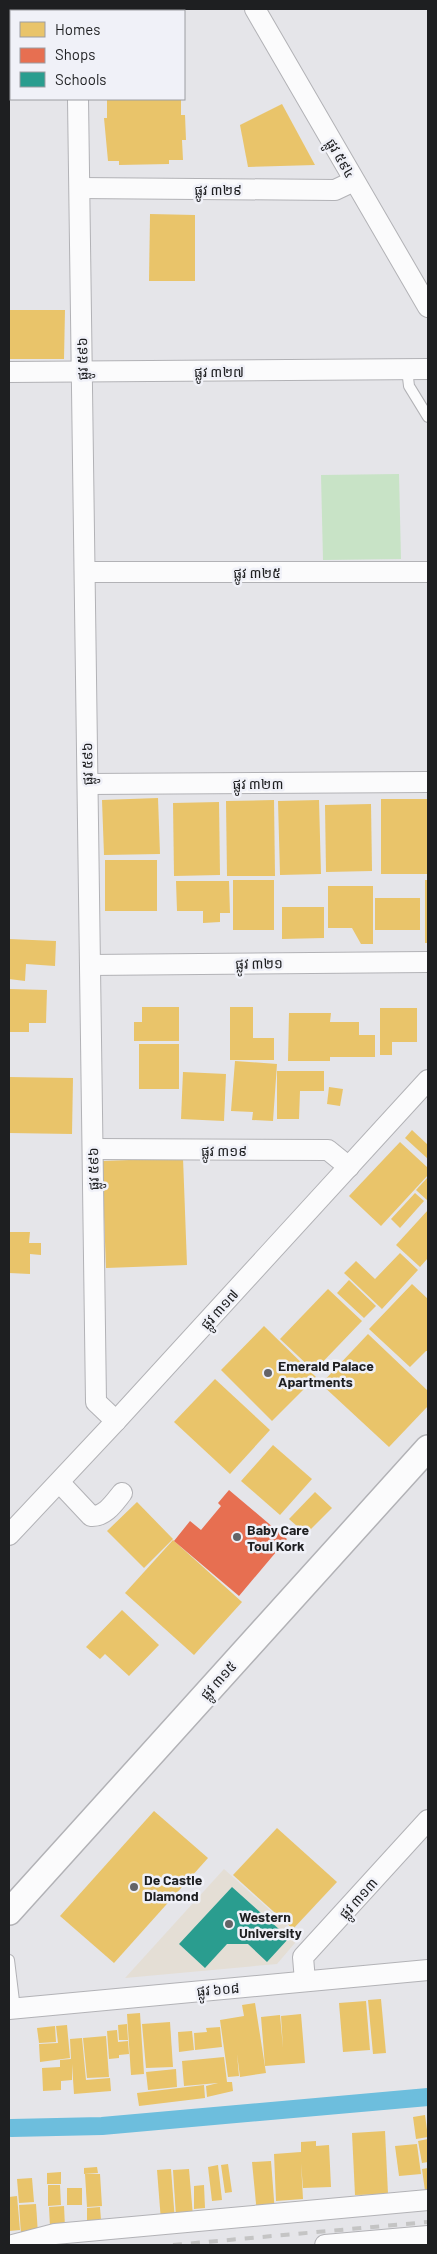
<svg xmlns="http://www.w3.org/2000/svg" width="437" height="2254" viewBox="0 0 437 2254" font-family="Barlow,'Noto Sans Khmer',sans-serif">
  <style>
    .education { fill: #e4ded5 }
    .green { fill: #c8e3c6 }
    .homes { fill: #e9c46a }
    .shops { fill: #e76f51 }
    .schools { fill: #2a9d8f }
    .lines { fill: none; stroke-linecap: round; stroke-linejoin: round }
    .canal { stroke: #6dbedd; stroke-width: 18 }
    .service-casing { stroke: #b2b2b6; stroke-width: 12 }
    .minor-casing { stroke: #b2b2b6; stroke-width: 22 }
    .tertiary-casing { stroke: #b2b2b6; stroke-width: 28 }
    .service { stroke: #fbfbfc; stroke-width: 10 }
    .minor { stroke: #fbfbfc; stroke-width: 20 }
    .tertiary { stroke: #fbfbfc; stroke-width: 25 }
    .rail { stroke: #c4c4c4; stroke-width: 4; stroke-dasharray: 9 9; stroke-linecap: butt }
    .poi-dot { fill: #646467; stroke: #f0f1f8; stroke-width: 2 }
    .labels { text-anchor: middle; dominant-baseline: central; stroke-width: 5; stroke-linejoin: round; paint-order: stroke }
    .street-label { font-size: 14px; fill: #1e1f21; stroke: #f0f1f8 }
    .poi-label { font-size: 14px; font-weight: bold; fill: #1e1f21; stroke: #f0f1f8; text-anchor: start }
  </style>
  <rect width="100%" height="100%" fill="#e5e5e9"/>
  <path class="education" d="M 224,1869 L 300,1937 L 277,1964 L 125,1978 Z"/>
  <path class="green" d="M 399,474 L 401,559 L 323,560 L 321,475 Z"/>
  <g class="homes">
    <path d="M 107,99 L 181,99 L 181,115 L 185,115 L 186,140 L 182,140 L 183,160 L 169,160 L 169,164 L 119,165 L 119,161 L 108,161 L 104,118 L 107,118 Z"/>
    <path d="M 282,104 L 315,165 L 248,167 L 240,125 Z"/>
    <path d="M 150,214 L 195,215 L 195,281 L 149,281 Z"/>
    <path d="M 9,310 L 65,310 L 64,359 L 9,359 Z"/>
    <path d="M 158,798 L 160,854 L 104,855 L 102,800 Z"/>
    <rect x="381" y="799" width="47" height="75"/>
    <path d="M 274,800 L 275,876 L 227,876 L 226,801 Z"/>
    <path d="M 319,800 L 321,874 L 280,875 L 278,801 Z"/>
    <path d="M 219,802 L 220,875 L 174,876 L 173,803 Z"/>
    <path d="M 371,804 L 372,871 L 326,872 L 325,805 Z"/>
    <rect x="105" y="860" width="52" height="51"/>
    <rect x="233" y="880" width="41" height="50"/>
    <rect x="425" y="880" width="3" height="63"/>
    <path d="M 176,881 L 229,881 L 230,913 L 220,913 L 220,922 L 203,923 L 203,911 L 177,911 Z"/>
    <path d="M 328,886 L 373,886 L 373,944 L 361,944 L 352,928 L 328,928 Z"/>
    <rect x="375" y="898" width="45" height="32"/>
    <path d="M 282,907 L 324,907 L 324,938 L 282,939 Z"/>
    <path d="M 9,939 L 56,941 L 55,966 L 26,964 L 25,981 L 9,979 Z"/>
    <path d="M 9,989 L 47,990 L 46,1023 L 29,1023 L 29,1032 L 9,1032 Z"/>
    <path d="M 142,1007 L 179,1007 L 179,1041 L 134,1041 L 134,1022 L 142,1022 Z"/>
    <path d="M 230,1007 L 253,1007 L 253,1038 L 274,1038 L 274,1060 L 230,1060 Z"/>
    <path d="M 380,1008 L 417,1008 L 417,1042 L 392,1042 L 392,1055 L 380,1055 Z"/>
    <path d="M 289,1013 L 331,1013 L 330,1022 L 359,1022 L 359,1035 L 375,1035 L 375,1057 L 330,1057 L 330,1061 L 288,1061 Z"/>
    <rect x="139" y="1044" width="40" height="45"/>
    <path d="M 235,1061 L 277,1064 L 273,1121 L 252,1120 L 253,1112 L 231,1111 Z"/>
    <path d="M 277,1071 L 324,1071 L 324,1091 L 300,1091 L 299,1119 L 277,1119 Z"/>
    <path d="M 183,1072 L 226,1074 L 224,1121 L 181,1119 Z"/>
    <path d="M 9,1077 L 73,1078 L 72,1134 L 9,1133 Z"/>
    <path d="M 329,1087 L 343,1089 L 340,1106 L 327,1104 Z"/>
    <path d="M 412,1130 L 428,1145 L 428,1159 L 405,1138 Z"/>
    <path d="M 400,1142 L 428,1168 L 428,1175 L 381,1226 L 349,1196 Z"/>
    <path d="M 183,1158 L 187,1265 L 106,1268 L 102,1161 Z"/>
    <path d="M 428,1177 L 428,1201 L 416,1190 Z"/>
    <path d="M 415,1193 L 424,1201 L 400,1228 L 391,1219 Z"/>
    <path d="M 428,1210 L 428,1258 L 420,1267 L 396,1245 Z"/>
    <path d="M 9,1232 L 30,1232 L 29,1243 L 41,1243 L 41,1255 L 30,1254 L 30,1274 L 9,1273 Z"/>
    <path d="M 400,1253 L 418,1270 L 382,1309 L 344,1273 L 356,1261 L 375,1279 Z"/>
    <path d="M 349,1280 L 376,1306 L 364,1318 L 337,1293 Z"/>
    <path d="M 412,1284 L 428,1299 L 428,1351 L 426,1351 L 410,1367 L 369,1329 Z"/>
    <path d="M 328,1289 L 362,1321 L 314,1371 L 280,1339 Z"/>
    <path d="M 264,1326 L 316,1377 L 272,1421 L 221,1370 Z"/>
    <path d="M 368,1334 L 428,1391 L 428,1406 L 389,1447 L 321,1384 Z"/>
    <path d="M 215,1379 L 270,1430 L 230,1474 L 174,1422 Z"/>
    <path d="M 273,1445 L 312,1479 L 280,1515 L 241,1481 Z"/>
    <path d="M 315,1492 L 332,1508 L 306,1534 L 289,1519 Z"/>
    <path d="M 137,1502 L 173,1539 L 144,1568 L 107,1531 Z"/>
    <path d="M 173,1540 L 242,1602 L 194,1655 L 125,1593 Z"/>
    <path d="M 122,1610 L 159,1645 L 129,1676 L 105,1654 L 100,1659 L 86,1647 Z"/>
    <path d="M 154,1811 L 208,1858 L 114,1963 L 60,1916 Z"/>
    <path d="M 277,1828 L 337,1882 L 293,1929 L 233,1875 Z"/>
    <path d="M 381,1999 L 386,2053 L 373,2054 L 368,2000 Z"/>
    <path d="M 366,2001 L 370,2050 L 343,2052 L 339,2003 Z"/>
    <path d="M 255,2003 L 266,2073 L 240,2077 L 237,2054 L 239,2076 L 228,2077 L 220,2020 L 244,2016 L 242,2005 Z"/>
    <path d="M 140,2013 L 144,2074 L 131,2075 L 127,2014 Z"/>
    <path d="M 301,2014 L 305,2063 L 265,2066 L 261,2017 L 280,2015 L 283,2048 L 281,2016 Z"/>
    <path d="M 170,2022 L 173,2067 L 146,2068 L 142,2024 Z"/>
    <path d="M 127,2024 L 128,2040 L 119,2040 L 118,2025 Z"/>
    <path d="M 67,2025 L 70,2058 L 40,2062 L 39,2044 L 58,2043 L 56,2026 Z"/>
    <path d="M 55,2026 L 56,2042 L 39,2043 L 37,2028 Z"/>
    <path d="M 220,2027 L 222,2047 L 195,2050 L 194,2033 L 207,2032 L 206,2028 Z"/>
    <path d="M 117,2030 L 118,2042 L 128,2041 L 129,2054 L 119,2055 L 119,2058 L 109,2059 L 107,2031 Z"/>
    <path d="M 192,2031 L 194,2050 L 179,2052 L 178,2032 Z"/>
    <path d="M 106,2036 L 109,2077 L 87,2078 L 83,2038 Z"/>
    <path d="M 82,2038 L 86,2080 L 110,2078 L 111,2091 L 74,2094 L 72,2064 L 72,2080 L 61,2081 L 61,2090 L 43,2091 L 42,2068 L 60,2067 L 60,2060 L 71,2059 L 70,2039 Z"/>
    <path d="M 224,2057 L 227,2082 L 232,2082 L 233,2091 L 207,2097 L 206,2086 L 218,2083 L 184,2086 L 182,2061 Z"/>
    <path d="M 176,2069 L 177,2087 L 148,2090 L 146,2072 Z"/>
    <path d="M 204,2085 L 205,2098 L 139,2106 L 137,2093 Z"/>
    <path d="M 425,2115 L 428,2137 L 416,2139 L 413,2117 Z"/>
    <path d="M 385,2131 L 388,2194 L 355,2195 L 352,2133 Z"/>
    <path d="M 428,2139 L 428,2162 L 422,2163 L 418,2141 Z"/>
    <path d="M 316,2141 L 316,2146 L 329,2145 L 331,2187 L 303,2188 L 301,2163 L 303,2199 L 276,2201 L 274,2154 L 301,2152 L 301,2142 Z"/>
    <path d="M 417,2144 L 421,2174 L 399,2176 L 395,2146 Z"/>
    <path d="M 271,2161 L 275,2213 L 257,2214 L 252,2162 Z"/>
    <path d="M 228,2164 L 232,2192 L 225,2193 L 221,2165 Z"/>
    <path d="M 218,2165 L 222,2200 L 212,2201 L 208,2167 Z"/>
    <path d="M 97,2167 L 98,2173 L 84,2174 L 84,2168 Z"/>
    <path d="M 428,2168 L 428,2191 L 425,2191 L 422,2169 Z"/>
    <path d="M 171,2169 L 175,2221 L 161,2221 L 157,2170 Z"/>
    <path d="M 189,2169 L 193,2216 L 176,2217 L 173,2170 Z"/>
    <path d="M 61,2172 L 61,2184 L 47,2184 L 47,2173 Z"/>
    <path d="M 85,2174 L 100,2174 L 102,2206 L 87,2207 Z"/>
    <path d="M 32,2178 L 34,2202 L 19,2203 L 17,2179 Z"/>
    <path d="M 48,2185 L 60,2185 L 61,2205 L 48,2206 Z"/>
    <path d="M 204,2185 L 205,2208 L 194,2209 L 194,2186 Z"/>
    <rect x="67" y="2188" width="15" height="17"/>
    <path d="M 17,2196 L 20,2230 L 9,2231 L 9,2197 Z"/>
    <path d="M 36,2204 L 38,2234 L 21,2234 L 19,2205 Z"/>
    <path d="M 64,2206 L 65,2227 L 50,2227 L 49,2207 Z"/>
    <path d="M 100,2207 L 101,2220 L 87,2221 L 87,2208 Z"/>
  </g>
  <path class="shops" d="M 229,1490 L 287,1539 L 239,1596 L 174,1541 L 190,1521 L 201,1530 L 221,1506 L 218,1503 Z"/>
  <path class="schools" d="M 232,1887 L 289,1938 L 267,1962 L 248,1944 L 227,1944 L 205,1968 L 179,1944 Z"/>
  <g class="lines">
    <path class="canal" d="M 11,2128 L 102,2126 L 428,2097"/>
    <defs>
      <g id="service">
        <path d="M 407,369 L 409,386 L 428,417"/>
        <path d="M 9,1960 L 15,2009"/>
      </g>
      <g id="minor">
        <path d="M 77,9 L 77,11"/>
        <path d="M 255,9 L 428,307"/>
        <path d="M 78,99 L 96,1402 L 116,1421"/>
        <path d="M 80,188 L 335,190 L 354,181"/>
        <path d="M 9,372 L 428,369"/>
        <path d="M 85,572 L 428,572"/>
        <path d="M 88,784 L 428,782"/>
        <path d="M 90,965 L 428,962"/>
        <path d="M 93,1149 L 328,1150 L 349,1167"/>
        <path d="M 60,1483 L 91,1516 C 105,1517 114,1503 122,1493"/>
        <path d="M 9,1535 L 116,1421 L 428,1080"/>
        <path d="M 305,1981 L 303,1957 L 428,1820"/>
        <path d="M 9,2009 L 428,1970"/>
        <path d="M 13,2245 L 55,2234 L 428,2200"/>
        <path d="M 325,2245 L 428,2236"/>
      </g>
      <path id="tertiary" d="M 9,1912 L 428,1448"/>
    </defs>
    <use href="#service" class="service-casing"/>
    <use href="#minor" class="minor-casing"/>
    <use href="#tertiary" class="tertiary-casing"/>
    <use href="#service" class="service"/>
    <use href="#minor" class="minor"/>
    <use href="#tertiary" class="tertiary"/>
    <path class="rail" d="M 173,2245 L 428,2222"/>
  </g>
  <g class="poi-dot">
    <circle cx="268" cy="1373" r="5"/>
    <circle cx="237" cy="1537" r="5"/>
    <circle cx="134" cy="1887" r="5"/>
    <circle cx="229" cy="1924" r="5"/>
  </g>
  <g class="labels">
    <g class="street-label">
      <text transform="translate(341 158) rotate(60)">ផ្លូវ ៥៩៤</text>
      <text x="218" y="189">ផ្លូវ ៣២៩</text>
      <text transform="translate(82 359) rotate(-91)">ផ្លូវ ៥៩៦</text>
      <text x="219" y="371">ផ្លូវ ៣២៧</text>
      <text x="257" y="572">ផ្លូវ ៣២៥</text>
      <text transform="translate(87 764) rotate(-91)">ផ្លូវ ៥៩៦</text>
      <text x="258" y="783">ផ្លូវ ៣២៣</text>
      <text transform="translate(259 963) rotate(-1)">ផ្លូវ ៣២១</text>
      <text x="224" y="1150">ផ្លូវ ៣១៩</text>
      <text transform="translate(93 1169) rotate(-91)">ផ្លូវ ៥៩៦</text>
      <text transform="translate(219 1309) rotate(-48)">ផ្លូវ ៣១៧</text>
      <text transform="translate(218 1680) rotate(-48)">ផ្លូវ ៣១៥</text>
      <text transform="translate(358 1898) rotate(-48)">ផ្លូវ ៣១៣</text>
      <text transform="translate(218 1989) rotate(-5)">ផ្លូវ ៦០៨</text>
    </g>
    <g class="poi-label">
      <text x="278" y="1365">Emerald Palace<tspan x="278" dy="16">Apartments</tspan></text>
      <text x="247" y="1529">Baby Care<tspan x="247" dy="16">Toul Kork</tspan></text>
      <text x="144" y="1879">De Castle<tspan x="144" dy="16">Diamond</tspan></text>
      <text x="239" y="1916">Western<tspan x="239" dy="16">University</tspan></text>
    </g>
  </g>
  <rect width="437" height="2254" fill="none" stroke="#1e1f21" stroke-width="20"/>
  <rect x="10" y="10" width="175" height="90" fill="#f0f1f8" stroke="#9c9da2"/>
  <rect x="20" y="22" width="25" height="15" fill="#e9c46a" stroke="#9c9da2"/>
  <text x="55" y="35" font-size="15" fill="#1e1f21">Homes</text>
  <rect x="20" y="48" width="25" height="15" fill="#e76f51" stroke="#9c9da2"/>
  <text x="55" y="60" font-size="15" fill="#1e1f21">Shops</text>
  <rect x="20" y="72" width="25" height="15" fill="#2a9d8f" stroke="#9c9da2"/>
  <text x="55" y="85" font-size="15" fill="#1e1f21">Schools</text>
</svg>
